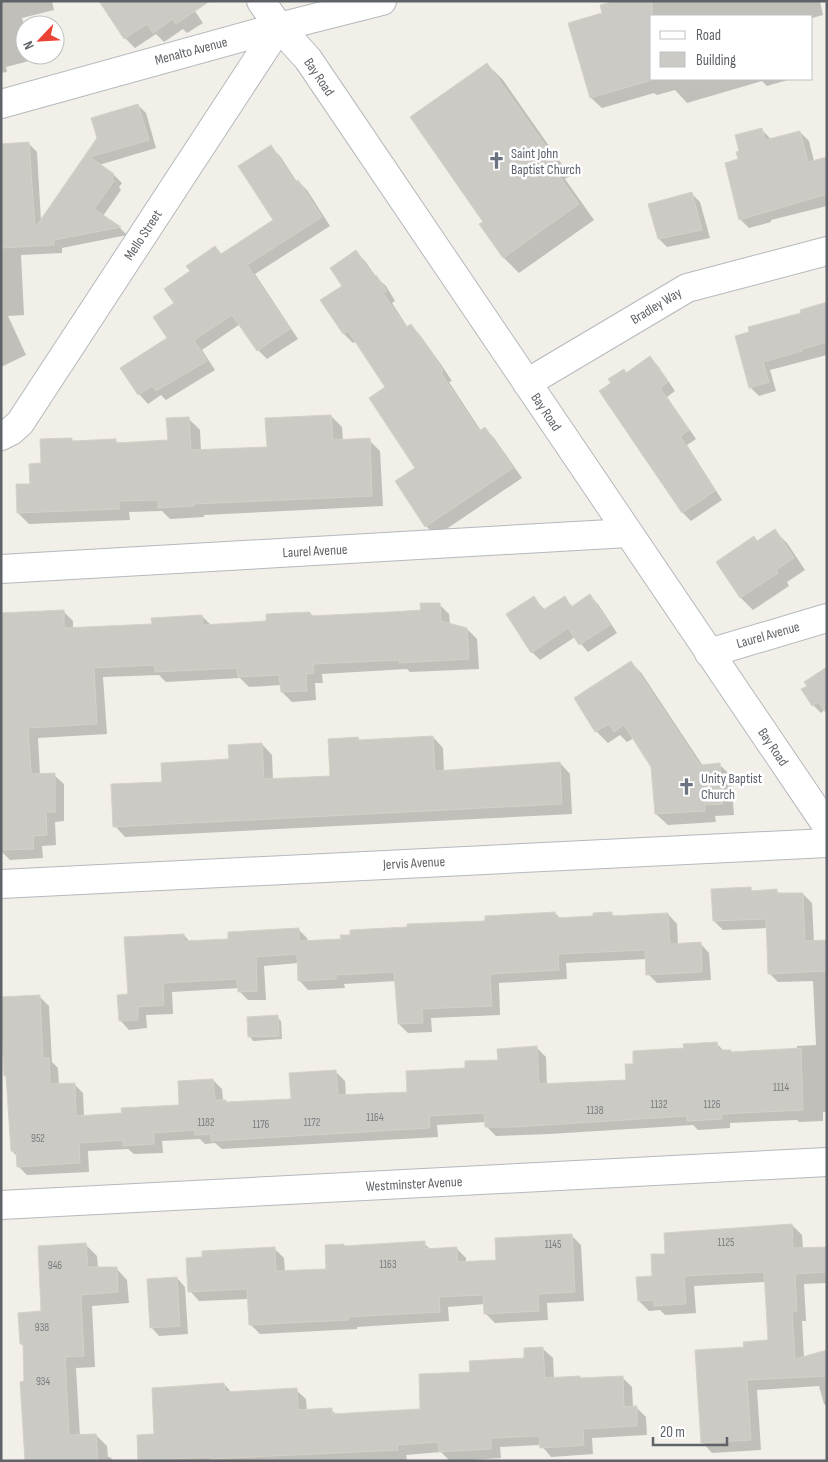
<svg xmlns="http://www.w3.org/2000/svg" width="828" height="1462" viewBox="0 0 828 1462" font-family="'Sofia Sans Condensed',sans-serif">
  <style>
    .shadow { fill: #0003 }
    .building { fill: #cccac5; stroke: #d6d1c6 }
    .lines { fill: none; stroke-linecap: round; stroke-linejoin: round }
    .minor-casing { stroke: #b5b8bc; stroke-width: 30 }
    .minor { stroke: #fff; stroke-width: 28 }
    .labels { text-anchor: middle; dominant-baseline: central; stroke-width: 5; stroke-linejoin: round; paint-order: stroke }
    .number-label { font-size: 11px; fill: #7a7d7f }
    .street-label { font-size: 14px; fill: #5f6368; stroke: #fff }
    .worship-label { font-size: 14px; fill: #5b616d; stroke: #fff; text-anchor: start }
  </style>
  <rect width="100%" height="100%" fill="#f1efe8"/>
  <g class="shadow">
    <path d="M 1,1 L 52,1 L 54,10 L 22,18 L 25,29 L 25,55 L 32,55 L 33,60 L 6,67 L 7,72 L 1,73 Z"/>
    <path d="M 112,1 L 188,1 L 203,23 L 187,33 L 183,29 L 164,42 L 156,34 L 135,48 L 125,38 Z"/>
    <path d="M 624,1 L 820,1 L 823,15 L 812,18 L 812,16 L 652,16 L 652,79 L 791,79 L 767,86 L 762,81 L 687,103 L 675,90 L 657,95 L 654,93 L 602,108 L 591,98 L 604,14 Z"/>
    <path d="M 487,64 L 503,80 L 570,176 L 565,179 L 594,220 L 519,273 L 503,257 L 485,222 Z"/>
    <path d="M 138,105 L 146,113 L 156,148 L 99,165 L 114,175 L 122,183 L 119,187 L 121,190 L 103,216 L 120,228 L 127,235 L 62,248 L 62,253 L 21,255 L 24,315 L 8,316 L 26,355 L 1,367 L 1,145 L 29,144 L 37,152 L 41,221 L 98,138 Z"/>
    <path d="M 762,130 L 771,139 L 800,132 L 809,141 L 814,161 L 827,158 L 827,206 L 771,220 L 771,222 L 749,228 L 740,219 L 740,152 Z"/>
    <path d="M 271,147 L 280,156 L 297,182 L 298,181 L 307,190 L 330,226 L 255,274 L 298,339 L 267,359 L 258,350 L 240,324 L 202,350 L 215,370 L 166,400 L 161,395 L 148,404 L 139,394 L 169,339 L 175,304 L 192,272 L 215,248 L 222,254 L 274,220 Z"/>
    <path d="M 692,194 L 700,202 L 710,238 L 667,247 L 659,239 Z"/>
    <path d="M 356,252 L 365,261 L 376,277 L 386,286 L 395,301 L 392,303 L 408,328 L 411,326 L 420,335 L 442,366 L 452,381 L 449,382 L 481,431 L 485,428 L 494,438 L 522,478 L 436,536 L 426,526 L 397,482 L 417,468 L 387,388 L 356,341 L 353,343 L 344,334 L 343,286 Z"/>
    <path d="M 827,304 L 827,355 L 770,370 L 776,391 L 759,396 L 750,387 L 736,336 L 803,314 Z"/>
    <path d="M 650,358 L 658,366 L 675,391 L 667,397 L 696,439 L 687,445 L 722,500 L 691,521 L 683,513 L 601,391 L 613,383 L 623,370 L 627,374 Z"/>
    <path d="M 331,416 L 342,427 L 343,441 L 369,440 L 380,451 L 383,506 L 204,515 L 204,517 L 170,519 L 162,511 L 129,512 L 130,520 L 29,524 L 18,513 L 43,464 L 71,439 L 74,442 L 115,440 L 119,444 L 169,442 L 189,419 L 200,430 L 201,451 L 268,448 Z"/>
    <path d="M 775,531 L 787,543 L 805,570 L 787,582 L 789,586 L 753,610 L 741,598 L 717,562 L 758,542 Z"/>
    <path d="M 590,596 L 598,604 L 617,633 L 588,652 L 575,637 L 540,660 L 532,652 L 534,598 L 545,610 L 565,598 L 573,607 Z"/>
    <path d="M 439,604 L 449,614 L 450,624 L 467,629 L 477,639 L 479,669 L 410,672 L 407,669 L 322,674 L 323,683 L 315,683 L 316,700 L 292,702 L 282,692 L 281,685 L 249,687 L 240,678 L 166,682 L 159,675 L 103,677 L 107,734 L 38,738 L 40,775 L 54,775 L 64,784 L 64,821 L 55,822 L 56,845 L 42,846 L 43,858 L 10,860 L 1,851 L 1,614 L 63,611 L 73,621 L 73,629 L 153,625 L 202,616 L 211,625 L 268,623 L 310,613 L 314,617 L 422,611 Z"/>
    <path d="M 631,662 L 642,674 L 703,766 L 720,765 L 731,776 L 734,815 L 715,816 L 716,822 L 668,825 L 656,814 L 653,766 L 634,738 L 627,742 L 620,735 L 608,743 L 596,731 L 576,699 Z"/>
    <path d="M 827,669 L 827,714 L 824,710 L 821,713 L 813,705 Z"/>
    <path d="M 433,737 L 443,748 L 444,772 L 560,763 L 570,774 L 572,814 L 125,837 L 115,826 L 163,783 L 230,761 L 262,744 L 272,755 L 273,780 L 332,777 L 358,739 L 361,741 Z"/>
    <path d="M 751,889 L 754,892 L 777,891 L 781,895 L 803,894 L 812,903 L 814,942 L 827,941 L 827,1112 L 823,1112 L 823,1121 L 799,1122 L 797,1120 L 730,1123 L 730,1128 L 698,1130 L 693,1125 L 550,1134 L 496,1136 L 486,1126 L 486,1122 L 437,1125 L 438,1137 L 222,1149 L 215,1143 L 205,1144 L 200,1139 L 162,1141 L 163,1153 L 134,1154 L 128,1149 L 88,1151 L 89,1172 L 27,1175 L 18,1166 L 17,1156 L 12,1151 L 8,1078 L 5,1075 L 4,1041 L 1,1038 L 1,998 L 39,996 L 49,1006 L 52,1062 L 58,1068 L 59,1085 L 74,1084 L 83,1093 L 84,1116 L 123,1115 L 181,1106 L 213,1080 L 222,1089 L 223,1101 L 226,1101 L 228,1103 L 292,1100 L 336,1072 L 345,1081 L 346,1096 L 408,1093 L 467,1069 L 499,1061 L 537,1048 L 546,1057 L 547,1085 L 627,1081 L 635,1065 L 685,1049 L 717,1044 L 724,1051 L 730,1051 L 732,1053 L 797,1049 L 797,1046 L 816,1045 L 813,981 L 778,982 L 769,973 L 767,928 L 723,930 L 714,921 Z"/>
    <path d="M 555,913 L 561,919 L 595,917 L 611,913 L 615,917 L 668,914 L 677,924 L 678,945 L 700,943 L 709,953 L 711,980 L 657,983 L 648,974 L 647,959 L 566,963 L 567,979 L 499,983 L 500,1015 L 431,1018 L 432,1032 L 408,1033 L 399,1024 L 396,981 L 344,984 L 345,988 L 308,990 L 299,980 L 298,963 L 264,966 L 266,1000 L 248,1000 L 239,991 L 239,988 L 172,992 L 173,1014 L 146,1015 L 147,1028 L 129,1030 L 120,1020 L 129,996 L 184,935 L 190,942 L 229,940 L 298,929 L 307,938 L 308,942 L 342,940 Z"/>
    <path d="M 277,1017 L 281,1021 L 282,1039 L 253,1041 L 250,1037 Z"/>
    <path d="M 792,1225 L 802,1235 L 803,1249 L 827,1248 L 827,1283 L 804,1284 L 806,1321 L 802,1321 L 804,1358 L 827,1352 L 827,1406 L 824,1404 L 819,1386 L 757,1390 L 761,1450 L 712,1453 L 702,1442 L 745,1348 L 769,1341 L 766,1282 L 694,1286 L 696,1313 L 665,1315 L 660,1310 L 649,1311 L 639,1301 L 667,1255 Z"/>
    <path d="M 571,1235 L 581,1245 L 584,1301 L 547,1303 L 548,1320 L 495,1323 L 485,1313 L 485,1304 L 448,1307 L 449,1321 L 357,1327 L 357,1329 L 260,1334 L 250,1324 L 248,1299 L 199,1301 L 190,1291 L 275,1249 L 284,1258 L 285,1272 L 328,1270 L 344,1245 L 346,1247 L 424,1243 L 431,1250 L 456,1248 L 466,1258 L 466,1263 L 498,1261 Z"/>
    <path d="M 86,1245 L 97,1256 L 98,1268 L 116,1268 L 127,1280 L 129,1303 L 92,1306 L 95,1367 L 76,1368 L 80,1436 L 96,1435 L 107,1446 L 108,1457 L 110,1457 L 114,1461 L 26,1461 L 24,1346 L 21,1344 Z"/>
    <path d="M 177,1278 L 185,1287 L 188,1334 L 159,1336 L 151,1327 Z"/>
    <path d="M 543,1349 L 553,1358 L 554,1378 L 580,1377 L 582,1379 L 622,1377 L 632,1387 L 633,1407 L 636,1407 L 646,1417 L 647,1435 L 592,1438 L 593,1454 L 551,1457 L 541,1445 L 500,1447 L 501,1458 L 455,1461 L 450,1461 L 441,1452 L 406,1455 L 407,1460 L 380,1461 L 140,1461 L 156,1436 L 224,1384 L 232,1393 L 296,1390 L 306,1399 L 307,1411 L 331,1410 L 337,1415 L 422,1410 L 471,1373 L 525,1359 Z"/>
  </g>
  <g class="building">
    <path d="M 99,1 L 210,1 L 176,24 L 173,19 L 153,33 L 147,24 L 124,39 Z"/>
    <path d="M 615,1 L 652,1 L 652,80 L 590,98 L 568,23 L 602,13 L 600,5 Z"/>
    <path d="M 487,63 L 555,159 L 550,163 L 579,204 L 503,258 L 479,224 L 483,222 L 410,117 Z"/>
    <path d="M 138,104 L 149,140 L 90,157 L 114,174 L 112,179 L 114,181 L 94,209 L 121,227 L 54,240 L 54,245 L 1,248 L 1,144 L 29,142 L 35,228 L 97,138 L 91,118 Z"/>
    <path d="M 762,128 L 765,140 L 800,131 L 808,162 L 827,157 L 827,194 L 739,220 L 725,163 L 738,159 L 736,152 L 739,151 L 735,135 Z"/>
    <path d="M 271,145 L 295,182 L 298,180 L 322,217 L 247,265 L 290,329 L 257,351 L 232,315 L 194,340 L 207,361 L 156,391 L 152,386 L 138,395 L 120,368 L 167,338 L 153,317 L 174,303 L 164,289 L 190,271 L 186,266 L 215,246 L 221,254 L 273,220 L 238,166 Z"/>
    <path d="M 692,192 L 702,230 L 658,239 L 648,204 Z"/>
    <path d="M 356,250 L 374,277 L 376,275 L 387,291 L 383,293 L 406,327 L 411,324 L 433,355 L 443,371 L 441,373 L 479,431 L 485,427 L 513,468 L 425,527 L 395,481 L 415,468 L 369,398 L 385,387 L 348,331 L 343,334 L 320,300 L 342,286 L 330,268 Z"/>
    <path d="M 827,302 L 827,342 L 802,349 L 802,351 L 763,362 L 769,382 L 749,388 L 735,336 L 749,332 L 748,327 L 801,313 L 800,310 Z"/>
    <path d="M 650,356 L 668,382 L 660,388 L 689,430 L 680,436 L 715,491 L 682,513 L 599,391 L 611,383 L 608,379 L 624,369 L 626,373 Z"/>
    <path d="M 331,415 L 333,440 L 370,438 L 372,496 L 194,504 L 194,506 L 158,508 L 158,500 L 119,501 L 119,509 L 17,513 L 16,484 L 30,484 L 29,464 L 41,463 L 40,439 L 72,438 L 72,441 L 116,439 L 116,443 L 168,440 L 166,418 L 189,417 L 191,450 L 267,447 L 265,418 Z"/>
    <path d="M 775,529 L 794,558 L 776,570 L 778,573 L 740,598 L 716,562 L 754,536 L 757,541 Z"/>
    <path d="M 590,594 L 610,625 L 579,645 L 568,628 L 531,653 L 506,614 L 534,596 L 543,610 L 565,596 L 571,607 Z"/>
    <path d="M 420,603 L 440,603 L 441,621 L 467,628 L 469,659 L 399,663 L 399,660 L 313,664 L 314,673 L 306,674 L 307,691 L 281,692 L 279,675 L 238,677 L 237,668 L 155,672 L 154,665 L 94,668 L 97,724 L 28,728 L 31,774 L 55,773 L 55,812 L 46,812 L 47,835 L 33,836 L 34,849 L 1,850 L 1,613 L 64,610 L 64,628 L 152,624 L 151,618 L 202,615 L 203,625 L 266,621 L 266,614 L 310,612 L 311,616 L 391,612 L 421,610 Z"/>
    <path d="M 631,661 L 700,765 L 720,763 L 723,804 L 704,805 L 705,811 L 655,814 L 651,767 L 624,725 L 614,732 L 609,724 L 595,732 L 574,698 Z"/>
    <path d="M 827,667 L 827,714 L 818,702 L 812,706 L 801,689 L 807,686 L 804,682 Z"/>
    <path d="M 433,736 L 435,771 L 560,762 L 562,804 L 113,827 L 111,784 L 162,782 L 161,763 L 229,759 L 228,745 L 262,743 L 264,779 L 330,776 L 328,739 L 358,737 L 359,740 Z"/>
    <path d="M 751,887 L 751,891 L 777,889 L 777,893 L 803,893 L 805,941 L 827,940 L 827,971 L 768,974 L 766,919 L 713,921 L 711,889 Z"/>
    <path d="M 555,912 L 556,918 L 593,916 L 593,913 L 612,912 L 612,916 L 668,913 L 670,944 L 701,942 L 702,972 L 646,975 L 645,950 L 558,954 L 559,970 L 490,974 L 492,1006 L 422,1009 L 423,1023 L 398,1024 L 394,972 L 336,975 L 336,979 L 298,981 L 297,954 L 256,957 L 257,991 L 238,992 L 237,979 L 163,983 L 164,1005 L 138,1007 L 138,1020 L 119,1021 L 117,995 L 128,994 L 124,937 L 184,934 L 184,941 L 228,939 L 228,932 L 299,928 L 299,941 L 341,939 L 340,935 L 350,935 L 350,930 L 407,927 L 407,924 L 485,921 L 485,916 Z"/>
    <path d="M 40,995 L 43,1058 L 49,1058 L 50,1084 L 75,1083 L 76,1116 L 122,1113 L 121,1108 L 179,1105 L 178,1081 L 213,1079 L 215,1100 L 226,1100 L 226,1102 L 291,1099 L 289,1073 L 336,1070 L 338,1095 L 407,1092 L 406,1071 L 465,1068 L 465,1061 L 498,1060 L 497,1049 L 537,1046 L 539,1084 L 626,1080 L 625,1064 L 633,1064 L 633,1051 L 684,1048 L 683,1044 L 717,1042 L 718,1050 L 731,1050 L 731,1052 L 801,1048 L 803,1110 L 721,1114 L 722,1119 L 687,1121 L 687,1116 L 515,1127 L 485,1127 L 484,1113 L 429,1116 L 430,1128 L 211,1141 L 211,1134 L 195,1135 L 195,1130 L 154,1133 L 154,1144 L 123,1146 L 123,1140 L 79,1143 L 80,1163 L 17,1167 L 16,1151 L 11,1151 L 6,1076 L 4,1076 L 2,1034 L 1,1034 L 1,997 Z"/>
    <path d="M 278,1015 L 279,1036 L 248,1037 L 247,1017 Z"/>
    <path d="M 792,1224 L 793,1248 L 827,1247 L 827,1272 L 795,1274 L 797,1311 L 792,1311 L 795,1359 L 827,1350 L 827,1376 L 747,1380 L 751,1440 L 701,1443 L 695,1350 L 744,1347 L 743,1342 L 768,1340 L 764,1272 L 684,1276 L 686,1304 L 654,1306 L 654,1300 L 638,1301 L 636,1277 L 652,1276 L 651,1254 L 665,1254 L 664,1233 Z"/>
    <path d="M 572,1234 L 575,1292 L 538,1294 L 539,1311 L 484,1314 L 483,1295 L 439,1297 L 440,1312 L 348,1317 L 348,1320 L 249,1325 L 247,1289 L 188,1292 L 186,1258 L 202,1257 L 202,1251 L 275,1247 L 276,1271 L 326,1269 L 325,1245 L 344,1244 L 344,1246 L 425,1241 L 425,1249 L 457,1247 L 457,1262 L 496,1260 L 495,1238 Z"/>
    <path d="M 86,1243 L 88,1267 L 117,1267 L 118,1292 L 81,1295 L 84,1356 L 65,1357 L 69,1435 L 96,1434 L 98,1461 L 25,1461 L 20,1382 L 24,1381 L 23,1344 L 20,1344 L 18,1313 L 41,1311 L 38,1246 Z"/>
    <path d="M 177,1277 L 180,1326 L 150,1328 L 147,1279 Z"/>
    <path d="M 543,1347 L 545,1378 L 580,1376 L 580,1378 L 623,1376 L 624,1407 L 637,1406 L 637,1426 L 583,1429 L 584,1445 L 575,1446 L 540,1448 L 539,1436 L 491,1438 L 491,1449 L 439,1452 L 438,1442 L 397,1445 L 398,1450 L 210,1459 L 210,1457 L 173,1459 L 173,1461 L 138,1461 L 137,1435 L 154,1434 L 152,1388 L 224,1383 L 225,1392 L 297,1388 L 298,1410 L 332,1408 L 332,1414 L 420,1409 L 419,1374 L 470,1372 L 469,1361 L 524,1358 L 524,1348 Z"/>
  </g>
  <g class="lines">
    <defs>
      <g id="minor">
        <path d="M 261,1 L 279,27 L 308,59 L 827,826"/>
        <path d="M 1,104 L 279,27 L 382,1"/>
        <path d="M 527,383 L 687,288 L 827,251"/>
        <path d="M 1,436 L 11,431 L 20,423 L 279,27"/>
        <path d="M 1,569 L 628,533"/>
        <path d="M 709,653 L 827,618"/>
        <path d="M 1,884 L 827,843"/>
        <path d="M 1,1205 L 827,1162"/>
      </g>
    </defs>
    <use href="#minor" class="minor-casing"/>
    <use href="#minor" class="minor"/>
  </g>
  <defs>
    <symbol id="church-bare" viewBox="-9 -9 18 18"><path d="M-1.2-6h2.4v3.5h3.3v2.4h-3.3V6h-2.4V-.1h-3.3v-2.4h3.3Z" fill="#6b7280" stroke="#fff" stroke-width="2.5" paint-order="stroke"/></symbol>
  </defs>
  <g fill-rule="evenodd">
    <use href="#church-bare" x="484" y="148" width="25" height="25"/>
    <use href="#church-bare" x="674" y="774" width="25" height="25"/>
  </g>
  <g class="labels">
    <g class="number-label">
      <text x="781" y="1087">1114</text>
      <text x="659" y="1104">1132</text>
      <text x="712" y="1104">1126</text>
      <text x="595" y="1110">1138</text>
      <text x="375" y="1117">1164</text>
      <text x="206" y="1122">1182</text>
      <text x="312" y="1122">1172</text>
      <text x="261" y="1124">1176</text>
      <text x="38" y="1138">952</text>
      <text x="726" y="1242">1125</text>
      <text x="553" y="1244">1145</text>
      <text x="388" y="1264">1163</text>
      <text x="55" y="1265">946</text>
      <text x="42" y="1327">938</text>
      <text x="43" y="1381">934</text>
    </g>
    <g class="street-label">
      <text transform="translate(191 51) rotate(-15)">Menalto Avenue</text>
      <text transform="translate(319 77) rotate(56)">Bay Road</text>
      <text transform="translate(143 235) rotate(-57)">Mello Street</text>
      <text transform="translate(656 306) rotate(-31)">Bradley Way</text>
      <text transform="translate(546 412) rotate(56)">Bay Road</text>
      <text transform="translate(315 551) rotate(-3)">Laurel Avenue</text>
      <text transform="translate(768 635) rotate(-16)">Laurel Avenue</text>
      <text transform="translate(773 747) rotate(56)">Bay Road</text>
      <text transform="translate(414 863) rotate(-3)">Jervis Avenue</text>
      <text transform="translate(414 1184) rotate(-3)">Westminster Avenue</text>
    </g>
    <g class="worship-label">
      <text x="511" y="153">Saint John<tspan x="511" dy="16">Baptist Church</tspan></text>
      <text x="701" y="778">Unity Baptist<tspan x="701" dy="16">Church</tspan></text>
    </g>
  </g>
  <rect width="828" height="1462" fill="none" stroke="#5f6368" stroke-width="5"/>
  <rect x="650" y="15" width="162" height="65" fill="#ffffff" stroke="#bfc1c3"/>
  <rect x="660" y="31" width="25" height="8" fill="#ffffff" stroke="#bfc1c3"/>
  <text x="696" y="40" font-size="15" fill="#5f6368">Road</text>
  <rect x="660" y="52" width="25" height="15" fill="#cccac5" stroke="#bfc1c3"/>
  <text x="696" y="65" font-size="15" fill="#5f6368">Building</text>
  <g transform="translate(40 40) rotate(245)"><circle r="24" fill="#ffffff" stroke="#bfc1c3"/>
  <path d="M0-4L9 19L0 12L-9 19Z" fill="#ea4335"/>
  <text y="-8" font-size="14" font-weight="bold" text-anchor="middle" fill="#5f6368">N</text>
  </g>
  <path d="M653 1437v8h74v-8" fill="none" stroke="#5f6368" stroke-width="2.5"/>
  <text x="660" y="1437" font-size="15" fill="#5f6368" stroke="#ffffff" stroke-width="4" paint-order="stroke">20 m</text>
</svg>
